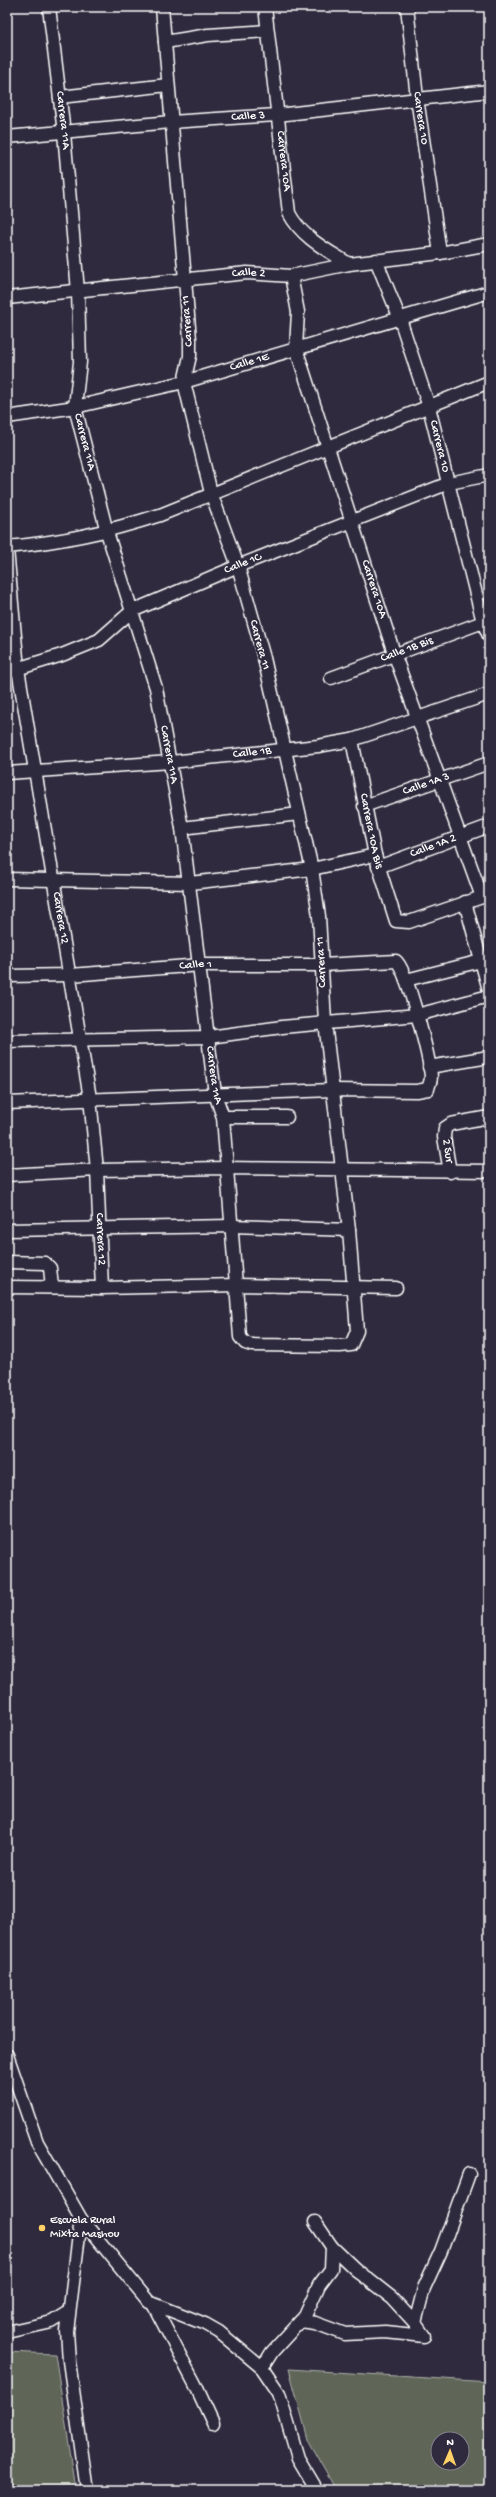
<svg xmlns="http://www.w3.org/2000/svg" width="496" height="2497" viewBox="0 0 496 2497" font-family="'Gochi Hand',sans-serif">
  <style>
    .green { fill: #5f6659; stroke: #afb2ac; fill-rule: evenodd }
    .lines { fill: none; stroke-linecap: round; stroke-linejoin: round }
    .street-casing { stroke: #fff; stroke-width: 15 }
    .street { stroke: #2f2a3d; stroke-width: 12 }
    .poi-dot { fill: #ffd166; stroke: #2f2a3d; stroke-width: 1.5 }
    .labels { text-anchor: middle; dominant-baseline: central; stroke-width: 4; stroke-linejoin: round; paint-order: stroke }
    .street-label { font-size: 12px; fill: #fff; stroke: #2f2a3d }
    .poi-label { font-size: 12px; fill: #fff; stroke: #2f2a3d; text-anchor: start }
  </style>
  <rect width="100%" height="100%" fill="#2f2a3d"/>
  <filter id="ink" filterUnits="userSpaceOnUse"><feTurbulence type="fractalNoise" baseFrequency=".025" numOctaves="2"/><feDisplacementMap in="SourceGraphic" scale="8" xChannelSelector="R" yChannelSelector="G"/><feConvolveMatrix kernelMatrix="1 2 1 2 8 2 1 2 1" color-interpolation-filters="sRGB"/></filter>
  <g filter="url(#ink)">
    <g class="green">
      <path d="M 7,2352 L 55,2354 L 76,2490 L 7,2490 Z"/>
      <path d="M 289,2369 L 489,2382 L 489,2490 L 336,2490 L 309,2443 ZM 438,2439 L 462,2439 L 462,2463 L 438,2463 Z"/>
    </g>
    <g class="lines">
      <defs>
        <g id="street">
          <path id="s1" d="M 49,7 L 64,133 L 78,291 L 80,362 L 75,407 L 107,532 L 156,688 L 182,828 L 215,1094 L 223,1117 L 240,1337 L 245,1343 L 251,1345 L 340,1346 L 351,1345 L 357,1331 L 349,1230 L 325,1022 L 319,916 L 312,869 L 264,658 L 238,566 L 211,493 L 184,382 L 190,356 L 190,339 L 162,7"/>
          <path id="s2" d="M 265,7 L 289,213 C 301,237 327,250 349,264"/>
          <path id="s3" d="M 407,7 L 417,98 L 440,253"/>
          <path d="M 165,42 L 208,35 L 267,31"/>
          <path d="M 60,97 L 168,85"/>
          <path id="s4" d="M 7,137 L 171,122 L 277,115 L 489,91"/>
          <path id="s5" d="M 376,260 L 400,319 L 429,407 L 483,622 L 489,636"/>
          <path id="s6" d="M 291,276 L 298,312 L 296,348 L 395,656 L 482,897"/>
          <path id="s7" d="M 7,298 L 247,273 L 291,276 L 349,264 L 440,253 L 489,244"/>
          <path id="s8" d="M 7,417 L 75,407 L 184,382 L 489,292"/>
          <path d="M 7,547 C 62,542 107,532 160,515 L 489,382"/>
          <path id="s9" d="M 7,549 L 18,669 L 90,1098 L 97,1170 L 102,1288"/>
          <path id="s10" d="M 7,672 L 62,655 L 99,640 L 132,611 L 238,566 L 449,483 L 489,475"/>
          <path id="s11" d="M 331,678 L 483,622"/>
          <path id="s12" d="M 352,740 L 375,855 L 396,921 L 409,922 L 488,895"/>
          <path id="s13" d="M 7,773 L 171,762 L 318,746 L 352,740 L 489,694"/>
          <path id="s14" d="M 364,806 L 489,763"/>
          <path d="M 182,828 L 299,814"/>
          <path id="s15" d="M 378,867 L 489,826"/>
          <path d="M 7,879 L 190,883 L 312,869 L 375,855"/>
          <path d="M 465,902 L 489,990"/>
          <path id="s16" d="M 7,976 L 70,975 L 201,965 L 322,965 L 396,961 C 407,968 430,1060 431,1077 C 431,1082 429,1084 428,1089 L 417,1091 L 332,1090 L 7,1103"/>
          <path d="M 406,980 L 481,961"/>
          <path d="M 7,1041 L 209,1037 L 282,1027 L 417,1015 L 489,996"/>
          <path d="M 429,1067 L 489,1057"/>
          <path d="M 223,1117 L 287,1117"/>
          <path d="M 450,1172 L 444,1137 L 445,1128 L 451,1124 L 489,1117"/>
          <path d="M 7,1175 L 97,1170 L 226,1168 L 489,1171"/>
          <path d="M 7,1230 L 232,1226 L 349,1230"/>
          <path d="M 7,1262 L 45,1263 L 50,1268 L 52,1287"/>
          <path d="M 7,1287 L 102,1288 L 238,1285 L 396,1288"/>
          <path d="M 7,2055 L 37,2142 L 81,2219 L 149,2302 L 205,2324 L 219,2332 L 262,2368 L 279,2393 L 298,2458 L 317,2490"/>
          <path d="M 81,2219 L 67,2331 L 69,2361 L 87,2490"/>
          <path d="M 332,2247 L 355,2269 L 392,2298 L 415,2323 L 424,2288 L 441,2251 L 469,2174"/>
          <path d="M 153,2304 L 195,2384 L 213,2423"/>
          <path d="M 301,2321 L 315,2323 L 345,2334 L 385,2332 L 424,2336 L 415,2323"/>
          <path d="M 7,2332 L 52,2322 L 68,2312"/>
          <path d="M 262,2368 L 272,2352 L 305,2316 L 319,2285 L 331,2269 L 332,2247 L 315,2222"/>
        </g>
      </defs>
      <use href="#street" class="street-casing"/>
      <use href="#street" class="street"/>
    </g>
  </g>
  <circle class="poi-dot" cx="42" cy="2228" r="4"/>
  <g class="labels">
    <g class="street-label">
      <text stroke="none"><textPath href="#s4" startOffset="242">Calle 3</textPath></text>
      <text stroke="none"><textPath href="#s3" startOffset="112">Carrera 10</textPath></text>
      <text stroke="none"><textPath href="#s1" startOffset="114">Carrera 11A</textPath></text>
      <text stroke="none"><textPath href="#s2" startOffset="155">Carrera 10A</textPath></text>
      <text stroke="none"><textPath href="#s7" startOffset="243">Calle 2</textPath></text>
      <text transform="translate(188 321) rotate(-94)">Carrera 11</text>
      <text stroke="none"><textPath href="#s8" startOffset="249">Calle 1E</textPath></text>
      <text stroke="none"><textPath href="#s1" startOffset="438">Carrera 11A</textPath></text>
      <text stroke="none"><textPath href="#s5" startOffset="197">Carrera 10</textPath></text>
      <text stroke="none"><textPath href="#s10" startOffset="262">Calle 1C</textPath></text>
      <text stroke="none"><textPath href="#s6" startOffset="326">Carrera 10A</textPath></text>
      <text transform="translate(259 645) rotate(75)">Carrera 11</text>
      <text stroke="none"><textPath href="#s11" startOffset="81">Calle 1B Bis</textPath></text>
      <text stroke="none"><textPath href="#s1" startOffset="762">Carrera 11A</textPath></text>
      <text stroke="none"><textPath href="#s13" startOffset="246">Calle 1B</textPath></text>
      <text stroke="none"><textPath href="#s14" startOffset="66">Calle 1A 3</textPath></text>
      <text stroke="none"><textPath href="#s12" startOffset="93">Carrera 10A Bis</textPath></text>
      <text stroke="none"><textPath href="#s15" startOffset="59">Calle 1A 2</textPath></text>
      <text stroke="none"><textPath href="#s9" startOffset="373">Carrera 12</textPath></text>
      <text transform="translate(322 962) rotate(-93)">Carrera 11</text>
      <text stroke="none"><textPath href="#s16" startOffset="189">Calle 1</textPath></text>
      <text stroke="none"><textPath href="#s1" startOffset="1086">Carrera 11A</textPath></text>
      <text transform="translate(447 1151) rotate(81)">2 Sur</text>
      <text stroke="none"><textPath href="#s9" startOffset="697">Carrera 12</textPath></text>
    </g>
    <g class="poi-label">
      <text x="50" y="2221">Escuela Rural<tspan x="50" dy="14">Mixta Mashou</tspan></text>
    </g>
  </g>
  <rect width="496" height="2497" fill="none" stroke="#2f2a3d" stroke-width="24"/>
  <rect x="12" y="12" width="472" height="2473" fill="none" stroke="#fff" stroke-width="1.5" filter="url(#ink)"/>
  <g transform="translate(450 2451) rotate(2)"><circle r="19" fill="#2f2a3d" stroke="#827f8b"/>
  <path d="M0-3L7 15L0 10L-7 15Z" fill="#ffd166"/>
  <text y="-6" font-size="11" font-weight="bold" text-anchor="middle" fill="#ffffff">N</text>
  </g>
</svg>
